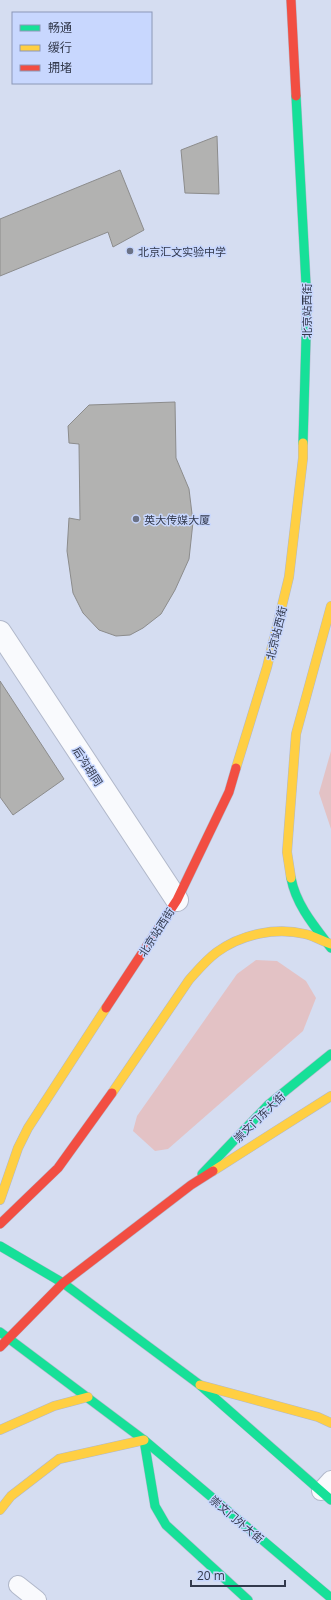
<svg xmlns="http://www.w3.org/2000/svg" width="331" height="1600" viewBox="0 0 331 1600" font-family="'Open Sans','Noto Sans SC',sans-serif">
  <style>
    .green { fill: #e3c2c5 }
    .building { fill: #b2b2b1; stroke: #8c8c8c }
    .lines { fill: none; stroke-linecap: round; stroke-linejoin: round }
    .lane-casing { stroke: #b1b8ca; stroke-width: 20 }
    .street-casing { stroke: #b1b8ca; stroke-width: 24 }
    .fast-casing { stroke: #b1b8ca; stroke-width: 10 }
    .slow-casing { stroke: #b1b8ca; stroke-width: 10 }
    .jam-casing { stroke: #b1b8ca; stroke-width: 10 }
    .lane { stroke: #f9fafd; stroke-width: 18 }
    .street { stroke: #f9fafd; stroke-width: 22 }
    .fast { stroke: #16e098; stroke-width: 9 }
    .slow { stroke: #ffcf43; stroke-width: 9 }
    .jam { stroke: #f24e42; stroke-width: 9 }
    .poi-dot { fill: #6b7286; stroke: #c8d7fe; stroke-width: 1.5 }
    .labels { text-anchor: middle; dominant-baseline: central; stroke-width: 3; stroke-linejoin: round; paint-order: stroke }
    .poi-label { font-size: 11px; fill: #32394c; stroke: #c8d7fe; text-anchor: start }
    .street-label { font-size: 11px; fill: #32394c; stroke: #c8d7fe }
  </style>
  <rect width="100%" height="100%" fill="#d5ddf1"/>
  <g class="green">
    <path d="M 331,751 L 331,829 L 319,793 Z"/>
    <path d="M 256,960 L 277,961 L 306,981 L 316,998 L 303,1031 L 168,1149 L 155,1151 L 133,1131 L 137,1116 L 237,974 Z"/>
  </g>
  <g class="building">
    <path d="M 217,136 L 219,194 L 185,193 L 181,150 Z"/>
    <path d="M 120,170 L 144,230 L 113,247 L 108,232 L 0,276 L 0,219 Z"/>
    <path d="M 175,402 L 176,458 L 189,489 L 193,522 L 189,559 L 175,590 L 161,614 L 143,628 L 130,635 L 116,636 L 99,630 L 83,613 L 73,593 L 67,551 L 69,518 L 80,520 L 79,444 L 69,443 L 68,426 L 89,405 Z"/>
    <path d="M 0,681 L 64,779 L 13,815 L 0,797 Z"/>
  </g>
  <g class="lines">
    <defs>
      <g id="lane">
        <path d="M 321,1491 L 331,1480"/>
        <path d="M 18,1585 L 37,1600"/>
      </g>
      <path id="street" d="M 0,632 L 177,900"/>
      <g id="fast">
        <path d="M 296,96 L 307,303 L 303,443"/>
        <path d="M 291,878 C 296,905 315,927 331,948"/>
        <path d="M 202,1174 L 268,1105 L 331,1054"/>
        <path d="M 0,1246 L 63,1283 L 200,1385 L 331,1500"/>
        <path d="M 0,1332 L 144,1440 L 331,1598"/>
        <path d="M 144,1440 L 155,1506 L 166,1525 L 248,1600"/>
      </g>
      <g id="slow">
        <path d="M 236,768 L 267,667 L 289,577 L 303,458 L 303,443"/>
        <path d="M 291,878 L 287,852 L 296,734 L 331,606"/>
        <path d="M 112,1093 L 189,980 C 198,970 206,960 217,952 C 242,934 276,927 305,934 C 314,936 322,941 331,944"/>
        <path d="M 213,1171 L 331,1096"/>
        <path d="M 0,1200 L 18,1148 L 28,1128 L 106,1008"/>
        <path d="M 200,1385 L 318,1417 L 331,1423"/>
        <path d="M 0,1430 L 54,1406 L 88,1397"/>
        <path d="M 0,1510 L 11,1496 L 59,1459 L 144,1440"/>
      </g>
      <g id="jam">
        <path d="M 291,0 L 296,96"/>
        <path d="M 106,1008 L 177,900 L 229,792 L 236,768"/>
        <path d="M 0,1224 L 58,1168 L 112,1093"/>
        <path d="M 0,1347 L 63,1283 L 191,1185 L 213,1171"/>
      </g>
    </defs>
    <use href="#lane" class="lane-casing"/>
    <use href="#street" class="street-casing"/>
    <use href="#fast" class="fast-casing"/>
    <use href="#slow" class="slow-casing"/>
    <use href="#jam" class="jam-casing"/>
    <use href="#lane" class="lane"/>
    <use href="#street" class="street"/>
    <use href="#fast" class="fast"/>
    <use href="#slow" class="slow"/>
    <use href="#jam" class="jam"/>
  </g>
  <g class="poi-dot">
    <circle cx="130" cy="251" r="4"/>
    <circle cx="136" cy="519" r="4"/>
  </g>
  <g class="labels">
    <g class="poi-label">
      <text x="138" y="251">北京汇文实验中学</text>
      <text x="144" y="519">英大传媒大厦</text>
    </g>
    <g class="street-label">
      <text transform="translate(306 311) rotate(-90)">北京站西街</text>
      <text transform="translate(276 633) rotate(-76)">北京站西街</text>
      <text transform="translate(88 766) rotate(57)">后沟胡同</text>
      <text transform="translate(156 932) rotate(-57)">北京站西街</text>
      <text transform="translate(259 1117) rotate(-44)">崇文门东大街</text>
      <text transform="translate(237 1519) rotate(40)">崇文门外大街</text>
    </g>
  </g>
  <rect x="12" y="12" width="140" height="72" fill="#c8d7fe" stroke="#8c98b7"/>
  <rect x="20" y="25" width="20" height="6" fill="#16e098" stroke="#8c98b7"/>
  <text x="48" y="32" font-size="12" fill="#32394c">畅通</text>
  <rect x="20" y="45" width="20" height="6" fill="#ffcf43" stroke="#8c98b7"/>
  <text x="48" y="52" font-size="12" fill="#32394c">缓行</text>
  <rect x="20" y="65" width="20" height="6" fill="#f24e42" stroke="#8c98b7"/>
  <text x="48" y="72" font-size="12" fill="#32394c">拥堵</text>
  <path d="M191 1580v6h94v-6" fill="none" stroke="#32394c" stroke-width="2"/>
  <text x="197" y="1580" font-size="12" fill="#32394c" stroke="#c8d7fe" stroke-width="3" paint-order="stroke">20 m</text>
</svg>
